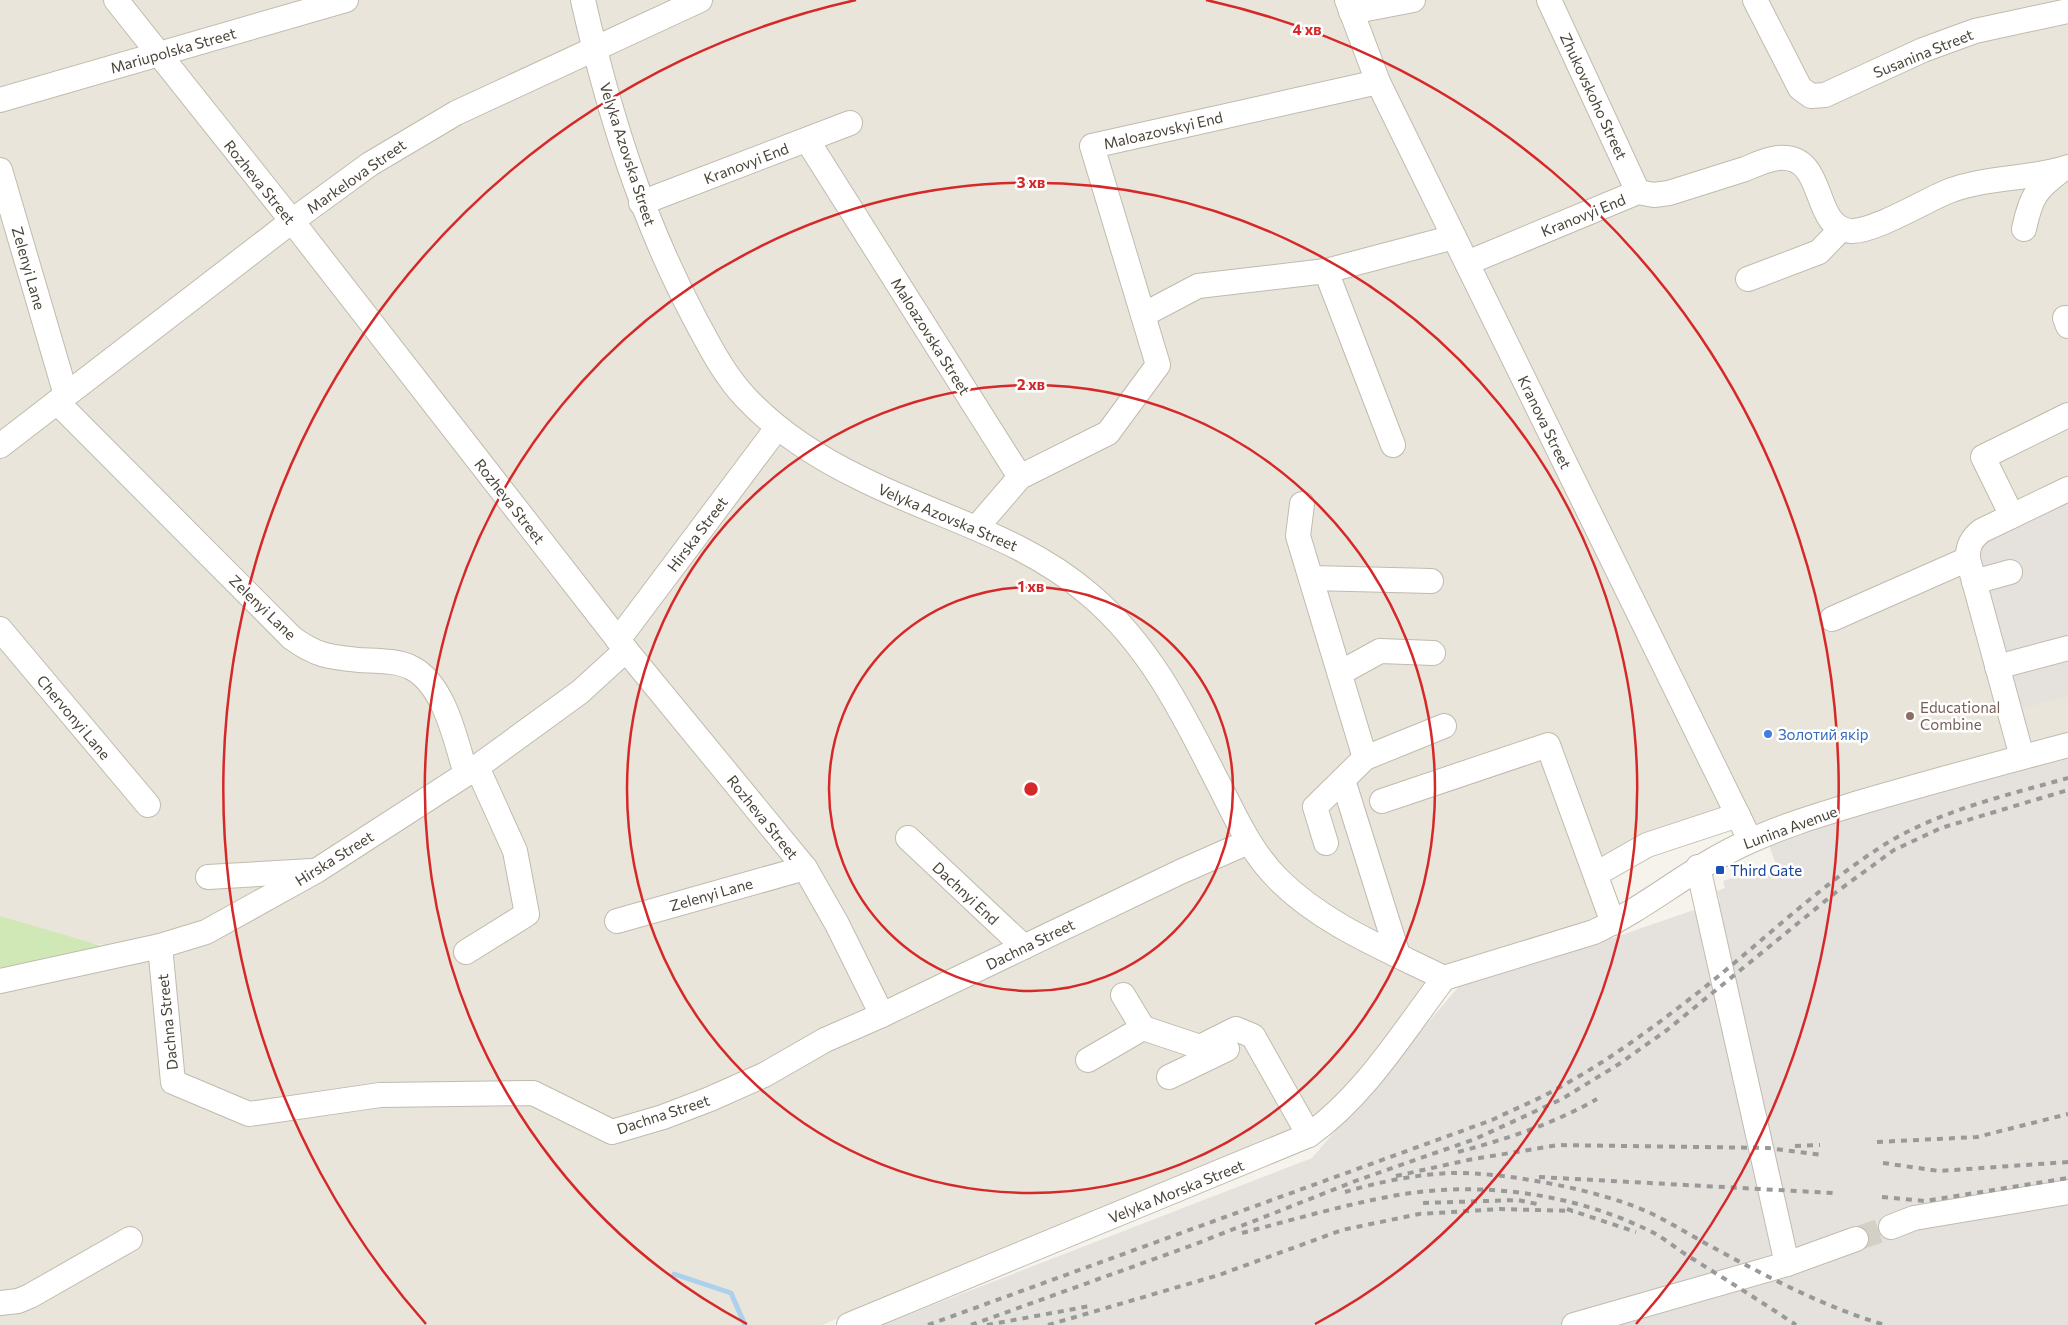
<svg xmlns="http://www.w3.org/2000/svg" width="2068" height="1325" viewBox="0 0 2068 1325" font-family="Commissioner,sans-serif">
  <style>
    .residential { fill: #e9e5da }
    .industrial { fill: #e5e2dd }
    .green { fill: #d0e8b6 }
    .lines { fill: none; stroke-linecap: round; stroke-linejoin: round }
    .stream { stroke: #abd1ef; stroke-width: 5 }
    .minor-tunnel { stroke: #d3d0c8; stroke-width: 24; stroke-dasharray: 24 12; stroke-linecap: butt }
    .minor-casing { stroke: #c1bbae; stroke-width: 26 }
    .minor { stroke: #fff; stroke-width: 24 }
    .rail { stroke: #999; stroke-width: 4; stroke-dasharray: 6 6; stroke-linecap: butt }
    .ring { fill: none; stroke: #d62828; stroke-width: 2.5 }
    .education-dot { fill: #8d6e63; stroke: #fff; stroke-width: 2 }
    .shop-dot { fill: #3f7fe0; stroke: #fff; stroke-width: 2 }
    .transit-dot { fill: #1a4fb4; stroke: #fff; stroke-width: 2 }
    .labels { text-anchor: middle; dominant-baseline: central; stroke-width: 5; stroke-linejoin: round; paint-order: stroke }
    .street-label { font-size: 15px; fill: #4a4439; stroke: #fff }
    .education-label { font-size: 15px; fill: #785e54; stroke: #fff; text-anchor: start }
    .shop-label { font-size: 15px; fill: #366cbe; stroke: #fff; text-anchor: start }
    .transit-label { font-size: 15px; fill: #164399; stroke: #fff; text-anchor: start }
    .centre { fill: #d62828; stroke: #fff; stroke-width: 2.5 }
    .ring-label { font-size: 15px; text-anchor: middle; font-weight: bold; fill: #d62828; stroke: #fff; stroke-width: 5; stroke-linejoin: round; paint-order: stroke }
  </style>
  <rect width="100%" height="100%" fill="#f5f3ec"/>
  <g class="residential">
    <path d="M 0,0 L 576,0 L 589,56 L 739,400 L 975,532 L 1088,601 L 1135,650 L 1239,841 L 1430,982 L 1343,1094 L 1317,1117 L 1288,1133 L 822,1325 L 0,1325 L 0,978 L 104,945 L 79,941 L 0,916 Z"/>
    <path d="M 589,0 L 2068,0 L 2068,735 L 1755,829 L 1743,806 L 1603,860 L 1602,917 L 1442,969 L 1366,930 L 1291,881 L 1257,840 L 1096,590 L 872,478 L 781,422 L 721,353 L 648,201 Z"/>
  </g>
  <g class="industrial">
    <path d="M 2068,502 L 2068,696 L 2021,709 L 1979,551 L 1987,541 Z"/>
    <path d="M 2068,756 L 2068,1325 L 881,1325 L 1312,1158 L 1461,984 L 1604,941 L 1720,901 L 1717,891 L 1725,888 L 1723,881 L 1754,870 L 1756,877 L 1778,870 L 1769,845 L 1898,802 Z"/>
  </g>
  <path class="green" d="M 0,916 L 109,948 L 0,978 Z"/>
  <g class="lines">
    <path class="stream" d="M 674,1274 L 731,1293 L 745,1325"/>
    <path class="minor-tunnel" d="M 1856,1239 L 1891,1227"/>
    <defs>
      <g id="minor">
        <path d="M 116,0 L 292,221 L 626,650 L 805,868 L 837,924 L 882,1015"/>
        <path d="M 583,0 C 608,110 641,217 694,317 C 709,345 724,375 746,398 C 778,432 817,457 858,477 C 936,517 1022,536 1090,595 C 1147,643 1181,709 1214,775 C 1233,811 1249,851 1279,880 C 1324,925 1388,950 1444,978"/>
        <path d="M 1347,0 L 1378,82 L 1750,840"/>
        <path d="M 1549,0 L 1638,192"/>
        <path d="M 1755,0 L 1800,88 L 1811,96 L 1825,95 L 1923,50 L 1975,31 L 2068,11"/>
        <path d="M 1351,12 L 1413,0"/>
        <path d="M 0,100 L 346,0"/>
        <path d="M 807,140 L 1020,477"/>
        <path d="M 0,170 L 66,395"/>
        <path d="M 641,203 L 850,123"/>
        <path d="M 2024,229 C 2031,196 2036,189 2063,169"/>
        <path d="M 1467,263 L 1638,192 L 1654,195 L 1669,193 C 1695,185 1720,177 1745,169 C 1755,165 1767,159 1778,158 C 1828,153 1810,228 1851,231 C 1874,232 1926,200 1949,191 C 1988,176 2030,180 2068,167"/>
        <path d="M 1326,271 L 1393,445"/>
        <path d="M 1748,279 L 1819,252 L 1841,229"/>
        <path d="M 1143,315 L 1198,286 L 1326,271 L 1454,237"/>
        <path d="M 2065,318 L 2068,326"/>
        <path d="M 57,402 L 292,638 C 317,656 329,657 359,660 C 375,661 397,660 412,668 C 445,685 456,742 466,774"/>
        <path d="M 0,446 L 292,221 L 370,164 L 456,113 L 700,0"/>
        <path d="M 1302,504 L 1298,536 L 1365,758"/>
        <path d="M 2012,516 L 1983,457 L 2068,415"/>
        <path d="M 977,527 L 1020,477 L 1108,433 L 1158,365 L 1092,146 L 1378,82"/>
        <path d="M 1311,578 L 1431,581"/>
        <path d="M 1974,582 L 2010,572"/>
        <path d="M 1832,619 L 1968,559"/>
        <path d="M 0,629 L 148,805"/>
        <path d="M 618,640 L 777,428"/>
        <path d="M 1997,667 L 2068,648"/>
        <path d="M 1340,673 L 1380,651 L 1433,653"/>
        <path d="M 2022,757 L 1968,559 C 1967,547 1971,539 1981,531 L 2068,489"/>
        <path d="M 1343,780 L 1398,955"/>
        <path d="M 1382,801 L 1548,745 L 1613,923"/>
        <path d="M 908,838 L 1024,947"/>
        <path d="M 1326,843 L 1315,807 L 1365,758 L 1444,726"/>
        <path d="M 1698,867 L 1787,1264"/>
        <path d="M 1596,874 L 1647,845 L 1738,815"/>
        <path d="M 208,877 L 311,871"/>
        <path d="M 617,921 L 805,868"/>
        <path d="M 160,946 L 173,1082 L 249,1114 L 380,1095 L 533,1093 L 612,1132 L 663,1117 L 710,1099 L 764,1075 L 825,1040 L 882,1015 L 1180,872 L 1248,842"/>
        <path d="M 466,952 L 527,914 L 515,851 L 477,767"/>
        <path d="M 1444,978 L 1594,932 C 1648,907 1693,866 1748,842 C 1782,826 1819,815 1855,804 C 1926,783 1997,764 2068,745"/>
        <path d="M 0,981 L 160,946 L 206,932 L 316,871 L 477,767 L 580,692 L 626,650"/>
        <path d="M 1123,995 L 1143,1028 L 1200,1047 L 1236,1029 L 1253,1036 L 1309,1135"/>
        <path d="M 1088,1060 L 1143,1028"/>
        <path d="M 1169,1077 L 1227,1049"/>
        <path d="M 1891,1227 L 1914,1218 L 2068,1192"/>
        <path d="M 0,1303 L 18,1301 L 30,1296 L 130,1239"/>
        <path d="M 849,1325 L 1309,1135 C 1365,1095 1403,1032 1444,978"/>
        <path d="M 1574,1325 L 1787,1264 L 1856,1239"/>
      </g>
    </defs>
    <use href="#minor" class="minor-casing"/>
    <use href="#minor" class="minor"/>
    <g class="rail">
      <path d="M 1877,1142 L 1977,1137 L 2068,1114"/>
      <path d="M 1795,1146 L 1820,1145"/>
      <path d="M 1458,1152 C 1507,1139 1553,1124 1597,1099"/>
      <path d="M 1883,1163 L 1939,1171 L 2068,1162"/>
      <path d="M 1396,1176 L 1468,1160 L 1558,1145 L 1768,1148 L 1822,1155"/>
      <path d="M 1539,1177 L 1833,1193"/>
      <path d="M 1345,1192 C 1378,1182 1418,1174 1453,1173 C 1506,1172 1598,1190 1646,1211 C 1670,1222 1693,1237 1716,1249 C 1771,1279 1825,1307 1885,1325"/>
      <path d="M 1882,1197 L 1925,1201 L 2068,1178"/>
      <path d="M 1423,1203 L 1518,1200 L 1537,1204"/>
      <path d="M 1567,1209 L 1636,1232"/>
      <path d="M 1242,1233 C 1296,1219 1350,1203 1404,1194 C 1487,1181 1578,1195 1652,1232 C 1667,1240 1679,1251 1693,1259 C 1728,1281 1762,1302 1796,1325"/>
      <path d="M 928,1325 L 1492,1120 C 1514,1109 1538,1100 1560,1087 C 1610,1060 1655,1026 1700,991 C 1762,942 1820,885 1887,843 C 1942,810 2007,795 2068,778"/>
      <path d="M 971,1325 L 1193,1245 L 1358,1180 L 1475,1139 L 1562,1099 L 1619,1064 L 1667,1030 L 1835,893 L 1894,850 L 1941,828 L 2068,790"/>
      <path d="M 987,1325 L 1090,1306"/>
      <path d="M 1048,1325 L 1219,1275 L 1342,1230 L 1419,1214 L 1500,1209 L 1573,1211"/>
    </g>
  </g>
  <g class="ring">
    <circle cx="1031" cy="789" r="202"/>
    <circle cx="1031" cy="789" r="404"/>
    <path d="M747 1324A606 606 0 1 1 1315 1324"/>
    <path d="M426 1324A808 808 0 0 1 856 0M1206 0A808 808 0 0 1 1636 1324"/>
  </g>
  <circle class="education-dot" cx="1910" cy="716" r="5"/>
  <circle class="shop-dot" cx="1768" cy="734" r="5"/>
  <rect class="transit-dot" x="1715" y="865" width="10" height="10" rx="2.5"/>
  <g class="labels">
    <g class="street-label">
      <text transform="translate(173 50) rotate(-16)">Mariupolska Street</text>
      <text transform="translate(1923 53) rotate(-22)">Susanina Street</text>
      <text transform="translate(1594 96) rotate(65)">Zhukovskoho Street</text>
      <text transform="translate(1163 130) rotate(-13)">Maloazovskyi End</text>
      <text transform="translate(628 154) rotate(72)">Velyka Azovska Street</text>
      <text transform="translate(746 163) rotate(-21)">Kranovyi End</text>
      <text transform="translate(356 176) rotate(-35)">Markelova Street</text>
      <text transform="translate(260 182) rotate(51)">Rozheva Street</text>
      <text transform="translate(1583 215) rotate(-22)">Kranovyi End</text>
      <text transform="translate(29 268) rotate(74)">Zelenyi Lane</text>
      <text transform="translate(931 336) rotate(58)">Maloazovska Street</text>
      <text transform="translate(1545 422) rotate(64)">Kranova Street</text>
      <text transform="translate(510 501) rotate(52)">Rozheva Street</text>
      <text transform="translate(948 517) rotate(23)">Velyka Azovska Street</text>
      <text transform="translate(697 534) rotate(-53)">Hirska Street</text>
      <text transform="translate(263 607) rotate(44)">Zelenyi Lane</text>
      <text transform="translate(74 717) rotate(50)">Chervonyi Lane</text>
      <text transform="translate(763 817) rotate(51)">Rozheva Street</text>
      <text transform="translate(1790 827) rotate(-20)">Lunina Avenue</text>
      <text transform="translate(334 858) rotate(-32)">Hirska Street</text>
      <text transform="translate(966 893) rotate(43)">Dachnyi End</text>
      <text transform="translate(711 894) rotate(-16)">Zelenyi Lane</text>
      <text transform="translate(1030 944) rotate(-26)">Dachna Street</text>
      <text transform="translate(167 1022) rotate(-96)">Dachna Street</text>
      <text transform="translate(663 1114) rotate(-18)">Dachna Street</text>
      <text transform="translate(1176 1191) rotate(-22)">Velyka Morska Street</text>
    </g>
    <g class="education-label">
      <text x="1920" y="707">Educational<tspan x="1920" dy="17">Combine</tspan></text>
    </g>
    <g class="shop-label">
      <text x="1778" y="734">Золотий якір</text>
    </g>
    <g class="transit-label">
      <text x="1730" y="870">Third Gate</text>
    </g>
  </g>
  <circle cx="1031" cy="789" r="8" class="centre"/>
  <g class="ring-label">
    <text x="1307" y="35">4 хв</text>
    <text x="1031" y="188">3 хв</text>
    <text x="1031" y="390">2 хв</text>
    <text x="1031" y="592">1 хв</text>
  </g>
</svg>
